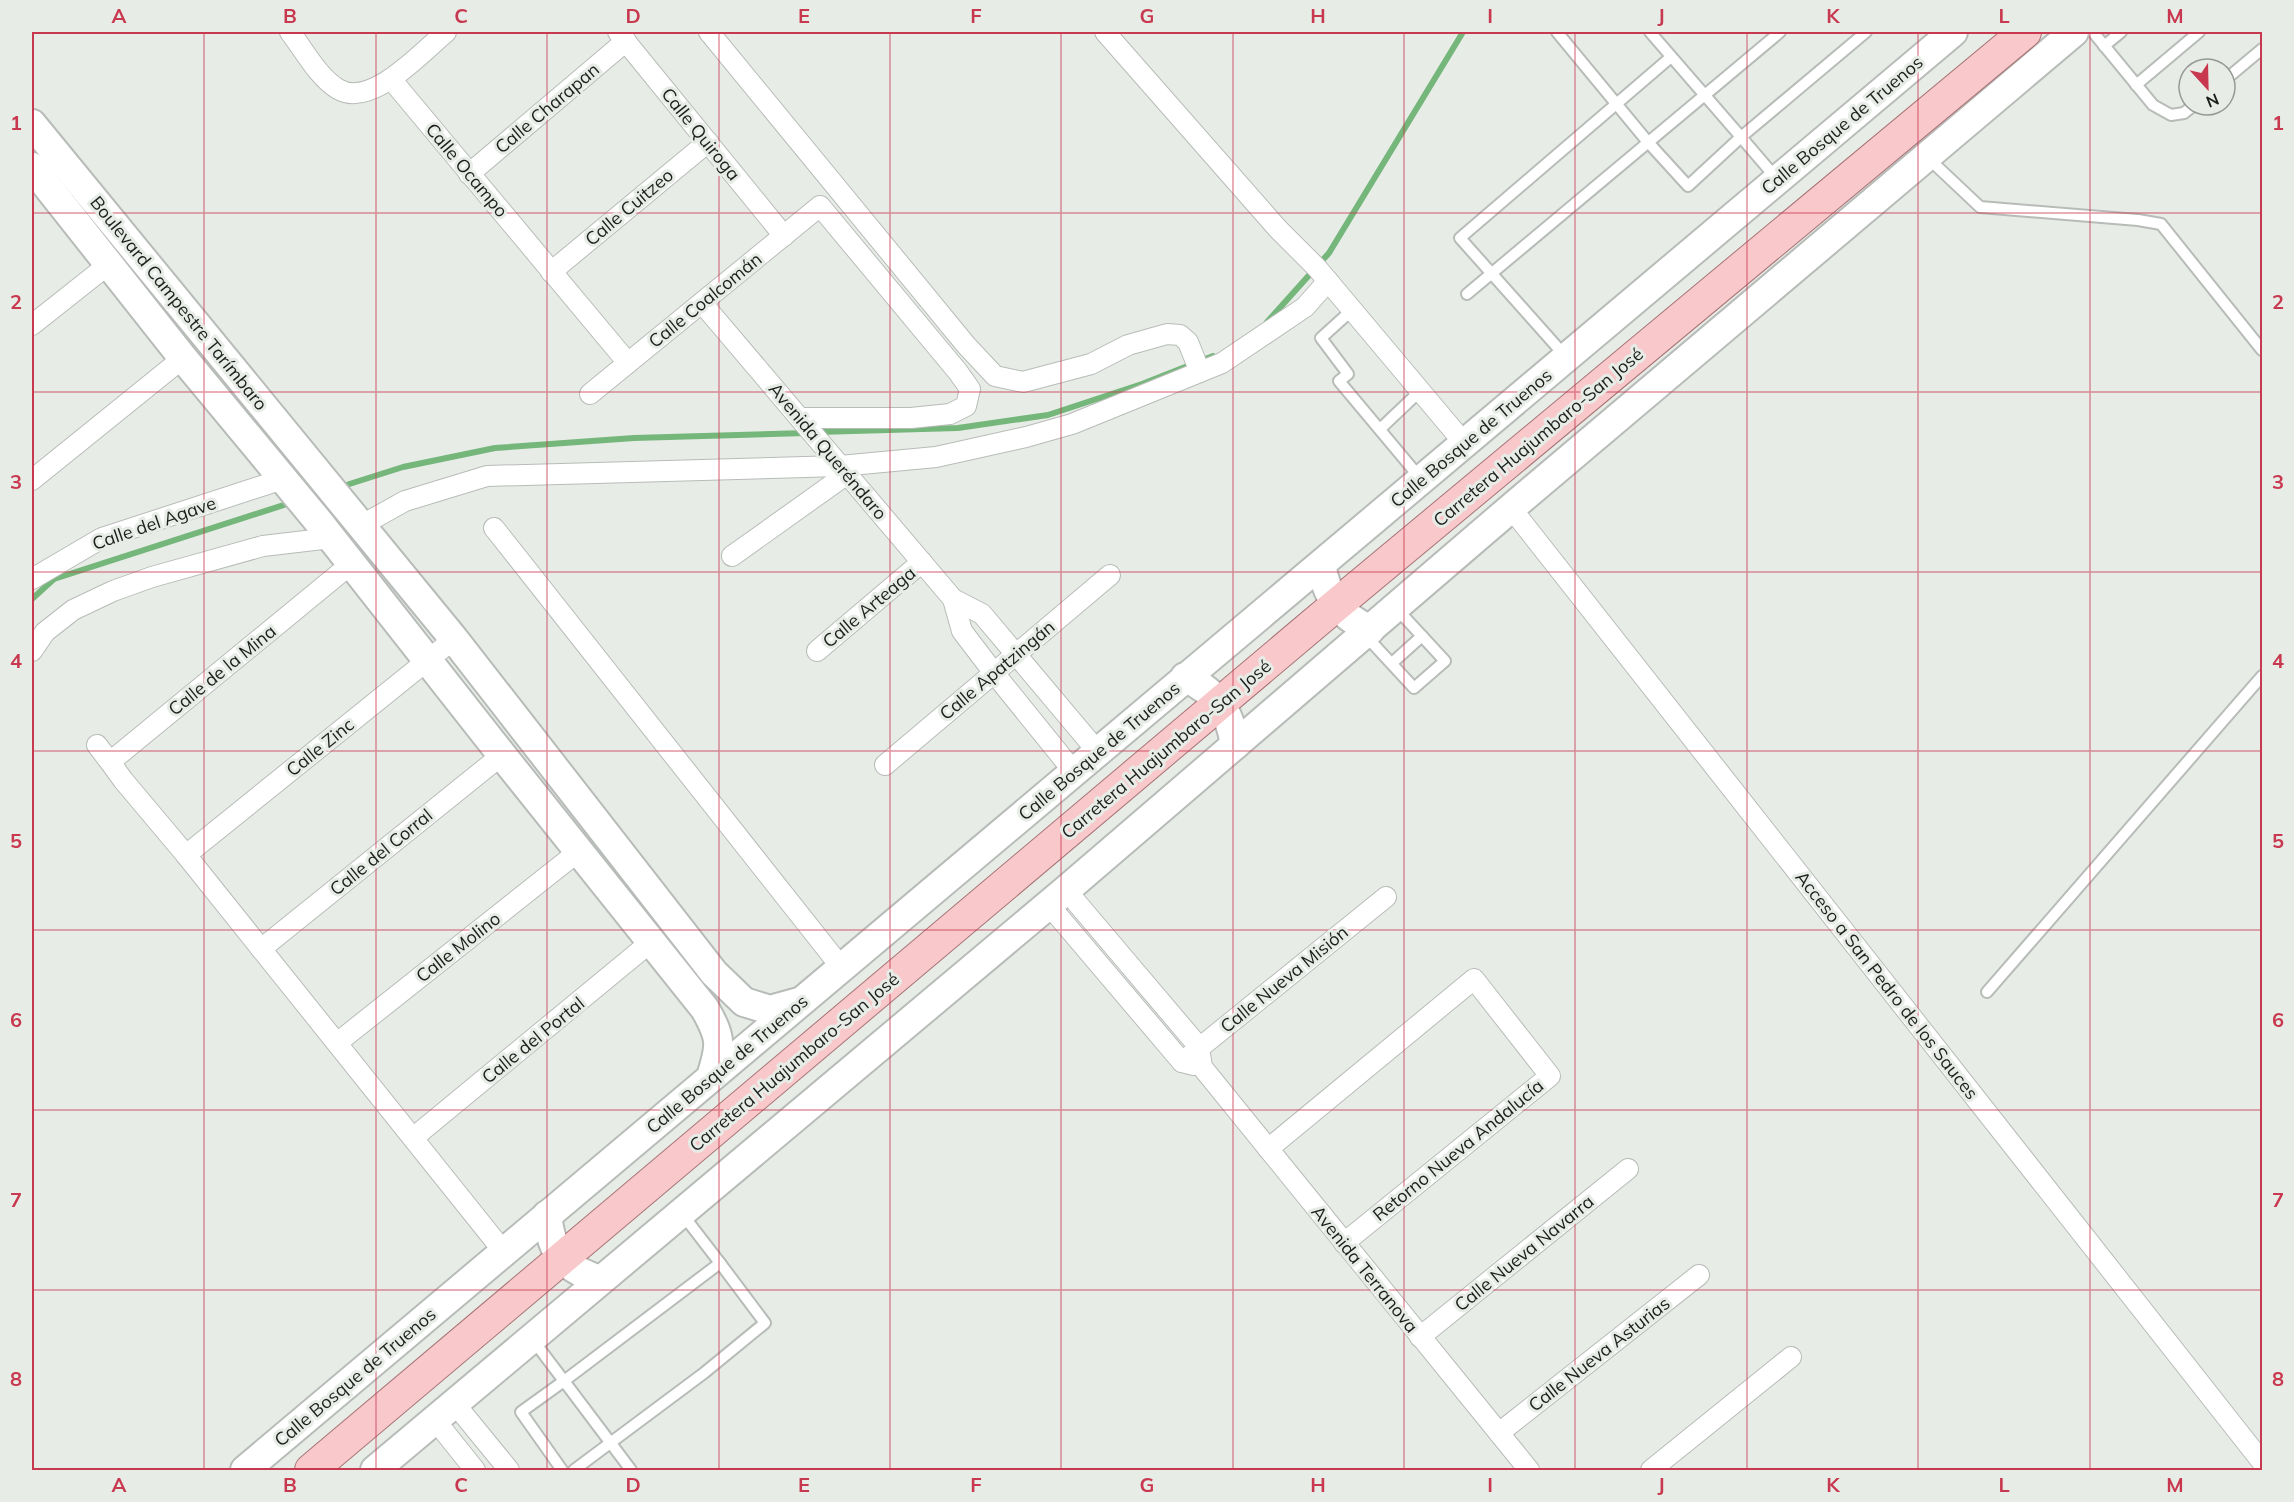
<svg xmlns="http://www.w3.org/2000/svg" width="2294" height="1502" viewBox="0 0 2294 1502" font-family="Mulish,sans-serif">
  <style>
    .lines { fill: none; stroke-linecap: round; stroke-linejoin: round }
    .stream { stroke: #75b67b; stroke-width: 6 }
    .lane-casing { stroke: #b8bcb8; stroke-width: 14 }
    .street-casing { stroke: #b8bcb8; stroke-width: 22 }
    .secondary-casing { stroke: #b8bcb8; stroke-width: 32 }
    .primary-casing { stroke: #a87476; stroke-width: 34 }
    .lane { stroke: #fff; stroke-width: 10 }
    .street { stroke: #fff; stroke-width: 20 }
    .secondary { stroke: #fff; stroke-width: 28 }
    .primary { stroke: #f8c8ca; stroke-width: 32 }
    .grid { fill: none; stroke: #c8384f; stroke-width: 1.5; stroke-opacity: 0.55 }
    .labels { text-anchor: middle; dominant-baseline: central; stroke-width: 6; stroke-linejoin: round; paint-order: stroke }
    .street-label { font-size: 18px; fill: #1c1e1c; stroke: #e7ece7 }
    .neatline { fill: none; stroke: #c8384f; stroke-width: 2 }
    .grid-label { font-size: 20px; text-anchor: middle; font-weight: bold; fill: #c8384f }
  </style>
  <rect width="100%" height="100%" fill="#e7ece7"/>
  <g class="lines">
    <g class="stream">
      <path d="M 1267,322 L 1329,253 L 1463,32"/>
      <path d="M 818,432 L 958,428 L 1048,415 L 1142,384 L 1213,356"/>
      <path d="M 340,487 L 403,467 L 495,448 L 634,438 L 807,433"/>
      <path d="M 32,599 L 54,579 L 293,502"/>
    </g>
    <defs>
      <g id="lane">
        <path d="M 1557,32 L 1647,141 L 1688,186 L 1741,137 L 1650,32"/>
        <path d="M 2093,32 L 2153,105 L 2171,115 L 2184,113 L 2194,105"/>
        <path d="M 2104,46 L 2121,32"/>
        <path d="M 2225,80 L 2262,49"/>
        <path d="M 2136,85 L 2199,32"/>
        <path d="M 1927,157 L 1980,207 L 2138,220 L 2161,224 L 2262,350"/>
        <path d="M 1777,179 L 1741,137 L 1866,32"/>
        <path d="M 1467,294 L 1780,32"/>
        <path d="M 1352,310 L 1321,338 L 1348,374 L 1339,381 L 1421,479"/>
        <path d="M 1566,357 L 1460,238 L 1671,57"/>
        <path d="M 1380,429 L 1420,391"/>
        <path d="M 1365,635 L 1414,688 L 1445,661 L 1396,608"/>
        <path d="M 1392,663 L 1422,636"/>
        <path d="M 1987,992 L 2262,676"/>
        <path d="M 533,1340 L 564,1381 L 720,1263 L 683,1215"/>
        <path d="M 562,1470 L 521,1412 L 564,1381 L 631,1470"/>
        <path d="M 574,1470 L 704,1373 L 765,1323 L 720,1263"/>
      </g>
      <g id="street">
        <path d="M 290,32 C 304,50 318,77 338,89 C 371,109 422,52 446,32"/>
        <path d="M 618,32 L 784,236"/>
        <path d="M 709,32 L 966,345 L 995,376 L 1023,382 L 1091,364 L 1128,345 L 1167,334 L 1180,335 L 1188,342 L 1200,372"/>
        <path d="M 1105,32 L 1278,229 L 1317,268 L 1464,443"/>
        <path d="M 391,79 L 628,363"/>
        <path d="M 469,174 L 626,41"/>
        <path d="M 551,272 L 708,142"/>
        <path d="M 702,303 L 953,599 L 982,614 L 1098,752"/>
        <path d="M 32,325 L 109,264"/>
        <path d="M 590,394 L 820,206 L 958,372 L 970,389 L 966,406 L 950,414 L 911,418 L 801,418"/>
        <path d="M 32,480 L 183,358"/>
        <path d="M 1511,508 L 2262,1462"/>
        <path d="M 362,525 L 405,501 L 487,476 L 840,466 L 936,457 L 1026,437 L 1072,424 L 1222,363 L 1305,307 L 1328,281"/>
        <path d="M 494,528 L 841,967"/>
        <path d="M 732,556 L 847,474"/>
        <path d="M 32,579 L 102,538 L 283,479"/>
        <path d="M 953,599 L 962,631 L 994,673 L 1074,772"/>
        <path d="M 32,651 L 45,632 L 73,610 L 113,591 L 152,577 L 263,546 L 331,538"/>
        <path d="M 817,651 L 922,562"/>
        <path d="M 97,745 L 110,762 L 351,564"/>
        <path d="M 110,762 L 123,780 L 186,855 L 504,1252"/>
        <path d="M 885,765 L 1110,575"/>
        <path d="M 186,855 L 454,639"/>
        <path d="M 1066,890 L 1199,1047 L 1202,1067 L 1529,1470"/>
        <path d="M 1048,904 L 1182,1062 L 1194,1065"/>
        <path d="M 261,949 L 502,755"/>
        <path d="M 337,1043 L 579,851"/>
        <path d="M 1182,1062 L 1386,897"/>
        <path d="M 413,1138 L 652,941"/>
        <path d="M 1268,1149 L 1474,979 L 1550,1076 L 1344,1243"/>
        <path d="M 1420,1337 L 1628,1169"/>
        <path d="M 455,1404 L 509,1470"/>
        <path d="M 435,1420 L 475,1470"/>
        <path d="M 1499,1433 L 1699,1275"/>
        <path d="M 1651,1470 L 1791,1357"/>
      </g>
      <g id="secondary">
        <path d="M 32,124 L 454,639 L 714,973 L 744,1002 L 770,1010 L 799,1002"/>
        <path d="M 32,167 L 183,358 L 318,521 L 502,755 L 705,1009 C 722,1039 721,1045 711,1077"/>
        <path d="M 1321,565 C 1328,600 1339,614 1370,630"/>
        <path d="M 1185,677 C 1218,694 1229,709 1235,745"/>
        <path d="M 547,1215 C 552,1254 562,1267 600,1280"/>
        <path d="M 245,1470 L 1953,32"/>
        <path d="M 375,1470 L 1066,890 L 1511,508 L 2074,32"/>
      </g>
      <path id="primary" d="M 311,1470 L 1335,606 L 2025,32"/>
    </defs>
    <use href="#lane" class="lane-casing"/>
    <use href="#street" class="street-casing"/>
    <use href="#secondary" class="secondary-casing"/>
    <use href="#primary" class="primary-casing"/>
    <use href="#lane" class="lane"/>
    <use href="#street" class="street"/>
    <use href="#secondary" class="secondary"/>
    <use href="#primary" class="primary"/>
  </g>
  <path class="grid" d="M 204,32 L 204,1470M 376,32 L 376,1470M 547,32 L 547,1470M 719,32 L 719,1470M 890,32 L 890,1470M 1061,32 L 1061,1470M 1233,32 L 1233,1470M 1404,32 L 1404,1470M 1575,32 L 1575,1470M 1747,32 L 1747,1470M 1918,32 L 1918,1470M 2090,32 L 2090,1470M 32,213 L 2262,213M 32,392 L 2262,392M 32,572 L 2262,572M 32,751 L 2262,751M 32,930 L 2262,930M 32,1110 L 2262,1110M 32,1290 L 2262,1290"/>
  <g class="labels">
    <g class="street-label">
      <text transform="translate(547 108) rotate(-40)">Calle Charapan</text>
      <text transform="translate(1842 125) rotate(-40)">Calle Bosque de Truenos</text>
      <text transform="translate(701 134) rotate(51)">Calle Quiroga</text>
      <text transform="translate(467 170) rotate(50)">Calle Ocampo</text>
      <text transform="translate(629 207) rotate(-40)">Calle Cuitzeo</text>
      <text transform="translate(705 300) rotate(-39)">Calle Coalcomán</text>
      <text transform="translate(179 303) rotate(51)">Boulevard Campestre Tarímbaro</text>
      <text transform="translate(1538 437) rotate(-40)">Carretera Huajumbaro-San José</text>
      <text transform="translate(1471 438) rotate(-40)">Calle Bosque de Truenos</text>
      <text transform="translate(828 451) rotate(50)">Avenida Queréndaro</text>
      <text transform="translate(154 523) rotate(-19)">Calle del Agave</text>
      <text transform="translate(869 607) rotate(-40)">Calle Arteaga</text>
      <text transform="translate(222 670) rotate(-39)">Calle de la Mina</text>
      <text transform="translate(997 670) rotate(-40)">Calle Apatzingán</text>
      <text transform="translate(320 747) rotate(-39)">Calle Zinc</text>
      <text transform="translate(1166 749) rotate(-40)">Carretera Huajumbaro-San José</text>
      <text transform="translate(1099 751) rotate(-40)">Calle Bosque de Truenos</text>
      <text transform="translate(381 852) rotate(-39)">Calle del Corral</text>
      <text transform="translate(458 947) rotate(-38)">Calle Molino</text>
      <text transform="translate(1284 979) rotate(-39)">Calle Nueva Misión</text>
      <text transform="translate(1887 985) rotate(52)">Acceso a San Pedro de los Sauces</text>
      <text transform="translate(533 1040) rotate(-39)">Calle del Portal</text>
      <text transform="translate(794 1062) rotate(-40)">Carretera Huajumbaro-San José</text>
      <text transform="translate(727 1064) rotate(-40)">Calle Bosque de Truenos</text>
      <text transform="translate(1458 1150) rotate(-39)">Retorno Nueva Andalucía</text>
      <text transform="translate(1524 1253) rotate(-39)">Calle Nueva Navarra</text>
      <text transform="translate(1365 1269) rotate(51)">Avenida Terranova</text>
      <text transform="translate(1599 1354) rotate(-38)">Calle Nueva Asturias</text>
      <text transform="translate(355 1377) rotate(-40)">Calle Bosque de Truenos</text>
    </g>
  </g>
  <rect width="2294" height="1502" fill="none" stroke="#e7ece7" stroke-width="66"/>
  <g transform="translate(2207 87) rotate(158)"><circle r="28" fill="#e7ece7" stroke="#969a96" stroke-width="1.5"/>
  <path d="M0-4.5L10 22L0 15L-10 22Z" fill="#c8384f"/>
  <text y="-9" font-size="16" font-weight="bold" text-anchor="middle" fill="#1c1e1c">N</text>
  </g>
  <rect x="33" y="33" width="2228" height="1436" class="neatline"/>
  <g class="grid-label">
    <text x="119" y="23">A</text>
    <text x="290" y="23">B</text>
    <text x="461" y="23">C</text>
    <text x="633" y="23">D</text>
    <text x="804" y="23">E</text>
    <text x="976" y="23">F</text>
    <text x="1147" y="23">G</text>
    <text x="1318" y="23">H</text>
    <text x="1490" y="23">I</text>
    <text x="1661" y="23">J</text>
    <text x="1833" y="23">K</text>
    <text x="2004" y="23">L</text>
    <text x="2175" y="23">M</text>
    <text x="16" y="130">1</text>
    <text x="2278" y="130">1</text>
    <text x="16" y="309">2</text>
    <text x="2278" y="309">2</text>
    <text x="16" y="489">3</text>
    <text x="2278" y="489">3</text>
    <text x="16" y="668">4</text>
    <text x="2278" y="668">4</text>
    <text x="16" y="848">5</text>
    <text x="2278" y="848">5</text>
    <text x="16" y="1027">6</text>
    <text x="2278" y="1027">6</text>
    <text x="16" y="1207">7</text>
    <text x="2278" y="1207">7</text>
    <text x="16" y="1386">8</text>
    <text x="2278" y="1386">8</text>
    <text x="119" y="1492">A</text>
    <text x="290" y="1492">B</text>
    <text x="461" y="1492">C</text>
    <text x="633" y="1492">D</text>
    <text x="804" y="1492">E</text>
    <text x="976" y="1492">F</text>
    <text x="1147" y="1492">G</text>
    <text x="1318" y="1492">H</text>
    <text x="1490" y="1492">I</text>
    <text x="1661" y="1492">J</text>
    <text x="1833" y="1492">K</text>
    <text x="2004" y="1492">L</text>
    <text x="2175" y="1492">M</text>
  </g>
</svg>
